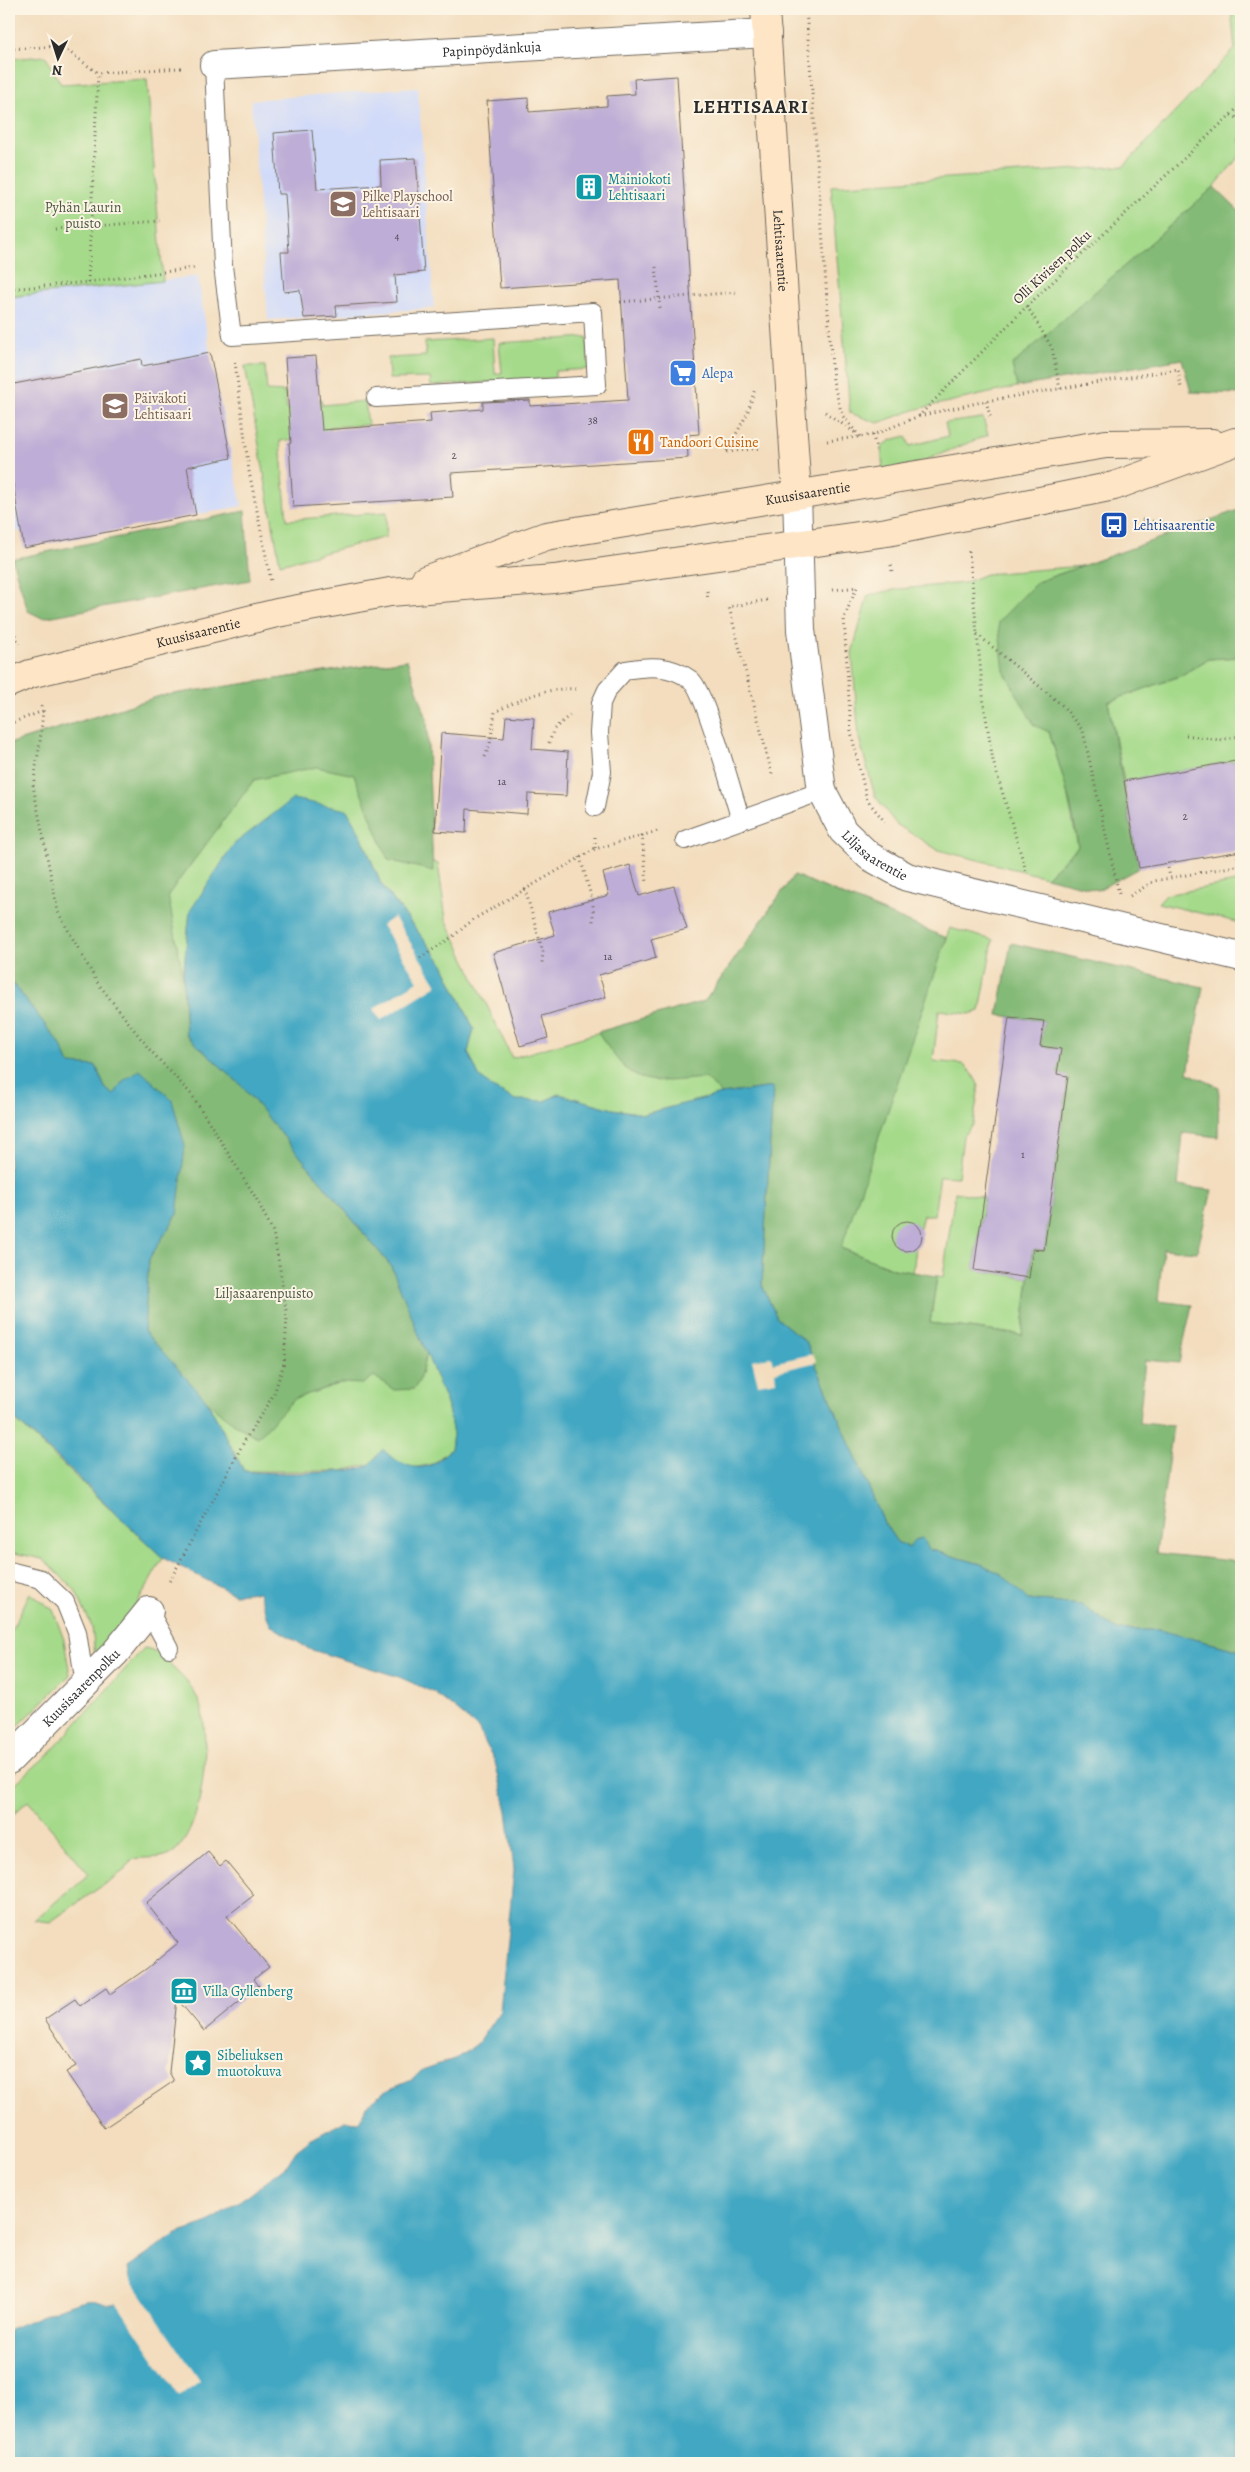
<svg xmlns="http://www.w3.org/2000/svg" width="1250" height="2472" viewBox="0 0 1250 2472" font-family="Alegreya,serif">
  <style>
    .built { fill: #d0daf9 }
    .green { fill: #a6da8b; stroke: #68825b }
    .forest { fill: #84ba77; stroke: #587251 }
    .water { fill: #42a7c2; stroke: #366976 }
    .pier { fill: #f3ddbe }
    .building { fill: #beadd6 }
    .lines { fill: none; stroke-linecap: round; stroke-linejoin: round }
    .lane-casing { stroke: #71695e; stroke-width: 20 }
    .street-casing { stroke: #71695e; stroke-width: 30 }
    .secondary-casing { stroke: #71695e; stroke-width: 30 }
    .path { stroke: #71695e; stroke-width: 3; stroke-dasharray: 1 4; stroke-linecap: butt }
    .lane { stroke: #fff; stroke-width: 18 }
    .street { stroke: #fff; stroke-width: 28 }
    .secondary { stroke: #fee5c5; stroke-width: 28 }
    .path-bridge { stroke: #71695e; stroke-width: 3; stroke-dasharray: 1 4; stroke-linecap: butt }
    .labels { text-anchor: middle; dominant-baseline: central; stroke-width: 4; stroke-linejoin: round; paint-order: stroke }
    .number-label { font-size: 11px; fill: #504c56 }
    .street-label { font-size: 14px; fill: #2b2b2b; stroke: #fcf5e5 }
    .culture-label { font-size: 14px; fill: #0d838f; stroke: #fcf5e5; text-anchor: start }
    .education-label { font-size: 14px; fill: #785e54; stroke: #fcf5e5; text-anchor: start }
    .park-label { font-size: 14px; fill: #4a5743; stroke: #fcf5e5 }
    .shop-label { font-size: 14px; fill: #366cbe; stroke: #fcf5e5; text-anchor: start }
    .food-label { font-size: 14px; fill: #c56008; stroke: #fcf5e5; text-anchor: start }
    .transit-label { font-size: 14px; fill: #164399; stroke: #fcf5e5; text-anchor: start }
    .district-label { font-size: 19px; font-weight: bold; letter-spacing: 1px; fill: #2b2b2b; stroke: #fcf5e5 }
  </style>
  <rect width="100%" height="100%" fill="#fcf5e5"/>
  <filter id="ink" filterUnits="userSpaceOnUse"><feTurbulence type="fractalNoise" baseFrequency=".02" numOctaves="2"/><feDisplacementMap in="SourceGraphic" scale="10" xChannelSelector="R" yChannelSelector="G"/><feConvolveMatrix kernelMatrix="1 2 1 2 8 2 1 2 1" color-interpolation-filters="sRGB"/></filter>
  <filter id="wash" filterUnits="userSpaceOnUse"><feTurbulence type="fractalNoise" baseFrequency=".0096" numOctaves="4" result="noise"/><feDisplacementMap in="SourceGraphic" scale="20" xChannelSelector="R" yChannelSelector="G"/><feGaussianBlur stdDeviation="1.12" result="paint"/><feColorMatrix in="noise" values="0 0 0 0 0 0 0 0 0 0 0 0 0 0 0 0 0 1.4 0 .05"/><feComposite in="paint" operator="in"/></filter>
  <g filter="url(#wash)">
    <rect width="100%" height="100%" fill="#f3ddbe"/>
    <g class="built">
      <path d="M 418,87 L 434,308 L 268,320 L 251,100 Z"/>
      <path d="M 198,276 L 210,353 L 242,506 L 24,548 L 21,531 L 9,533 L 9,297 L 105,288 Z"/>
    </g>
    <g class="green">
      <path d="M 1231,9 L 1241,9 L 1241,154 L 1214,187 L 1013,365 L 1017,387 L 917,409 L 878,423 L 850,413 L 831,186 L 1124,166 L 1235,49 Z"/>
      <path d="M 46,56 L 61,84 L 147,79 L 163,281 L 9,297 L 9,59 Z"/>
      <path d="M 587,337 L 589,369 L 555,371 L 555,378 L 431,386 L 430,378 L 389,379 L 388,358 L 426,356 L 425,342 L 493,338 L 495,374 L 502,373 L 499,343 Z"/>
      <path d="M 245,366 L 265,366 L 267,391 L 285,392 L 287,410 L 301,409 L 302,402 L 321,399 L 322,405 L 365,401 L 368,425 L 330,427 L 330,435 L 280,441 L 287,520 L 387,512 L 386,537 L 280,564 Z"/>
      <path d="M 983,418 L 988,435 L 916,464 L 883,470 L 881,448 L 891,440 L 906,436 L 910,446 L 948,436 L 945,423 Z"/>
      <path d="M 1082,566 L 1037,582 L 1049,732 L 1065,783 L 1078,847 L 1046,877 L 938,850 L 896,824 L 875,796 L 859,738 L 852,653 L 868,595 L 899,589 L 964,583 L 986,574 Z"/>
      <path d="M 1241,657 L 1241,760 L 1124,781 L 1108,702 L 1180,676 L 1208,659 Z"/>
      <path d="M 407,660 L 400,719 L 410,852 L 438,864 L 446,919 L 512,1058 L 705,1001 L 794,875 L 946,938 L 950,928 L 993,940 L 980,1011 L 969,1014 L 939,1010 L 933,1061 L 963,1064 L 972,1073 L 979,1086 L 973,1124 L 963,1136 L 958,1177 L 940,1176 L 934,1215 L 923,1215 L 919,1231 L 914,1224 L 905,1223 L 895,1231 L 894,1240 L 899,1248 L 908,1250 L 916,1247 L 913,1273 L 894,1269 L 841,1248 L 773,1087 L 722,1094 L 644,1114 L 613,1109 L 559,1094 L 545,1101 L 516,1100 L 494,1089 L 479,1076 L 468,1052 L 474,1029 L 443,964 L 381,884 L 361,835 L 190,911 L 183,976 L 391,1266 L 447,1404 L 453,1434 L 451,1449 L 432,1464 L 413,1468 L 392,1459 L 341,1471 L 244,1471 L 207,1401 L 144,1331 L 13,982 L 9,978 L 9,744 L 160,696 Z"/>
      <path d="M 1241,881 L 1241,923 L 1158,903 L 1165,895 Z"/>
      <path d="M 955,1192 L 984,1197 L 974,1270 L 1029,1278 L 1022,1335 L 930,1323 L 937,1276 L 943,1277 Z"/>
      <path d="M 9,1414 L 163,1558 L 138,1602 L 95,1656 L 92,1627 L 75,1590 L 43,1559 L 9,1552 Z"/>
      <path d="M 30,1593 L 53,1610 L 64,1640 L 70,1675 L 9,1735 L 9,1635 Z"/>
      <path d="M 144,1648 C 156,1649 162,1657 171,1666 C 183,1677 193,1687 199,1702 C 212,1733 204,1841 168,1855 C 158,1859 143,1857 133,1859 L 125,1870 L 50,1922 L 34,1920 L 89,1874 L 28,1801 L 9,1818 L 9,1789 L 50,1753 Z"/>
    </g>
    <g class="forest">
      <path d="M 1214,187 L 1241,213 L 1241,394 L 1191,392 L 1182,359 L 1017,387 L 1012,365 Z"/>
      <path d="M 1241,509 L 1241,657 L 1208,659 L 1180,676 L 1108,702 L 1139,868 L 1098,890 L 1046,877 L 1078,847 C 1073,807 1061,770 1049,732 L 1034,725 L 1004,671 L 998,622 L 1037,582 Z"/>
      <path d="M 245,511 L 250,580 L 42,618 L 28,611 L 12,559 Z"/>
      <path d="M 407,660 L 427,719 L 433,871 L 388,860 L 354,775 L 316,767 L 254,780 L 168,895 L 183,976 L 186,1035 L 241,1085 L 391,1266 L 427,1352 L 419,1381 L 414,1389 L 394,1390 L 374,1376 L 363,1384 L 341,1383 L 294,1399 L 258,1437 C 211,1416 178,1369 144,1331 L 149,1259 L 177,1215 L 123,1081 L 114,1096 L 105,1088 L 96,1066 L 69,1064 L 60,1044 L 9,978 L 9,744 L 160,696 Z"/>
      <path d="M 794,875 L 947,938 L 841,1248 L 894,1269 L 937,1276 L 930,1323 L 1022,1335 L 1033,1249 L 1044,1250 L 1068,1076 L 1057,1074 L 1060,1049 L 1040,1046 L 1044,1021 L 998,1015 L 1011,943 L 1203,987 L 1188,1073 L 1219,1087 L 1218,1137 L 1183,1133 L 1178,1186 L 1212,1190 L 1197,1252 L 1163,1249 L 1158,1301 L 1192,1305 L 1179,1363 L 1145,1360 L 1139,1423 L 1173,1426 L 1156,1553 L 1241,1562 L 1241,1651 L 1159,1630 L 1117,1630 L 1082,1605 L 1028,1600 L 1003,1575 L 981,1564 L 928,1549 L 909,1548 L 897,1542 L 884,1523 L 806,1342 L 777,1318 L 762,1285 L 773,1087 L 722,1094 L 705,1078 C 686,1079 654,1085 636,1076 C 620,1067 608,1047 598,1032 L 705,1001 Z"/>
    </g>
    <path class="water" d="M 293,799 L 347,810 L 361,835 L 381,884 L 443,964 L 474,1029 L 468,1052 L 479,1076 L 494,1089 L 516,1100 L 545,1101 L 559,1094 L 613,1109 L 644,1114 L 722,1094 L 773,1087 L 762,1285 L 777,1318 L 806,1342 L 884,1523 L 897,1542 L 909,1548 L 914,1540 L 922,1538 L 928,1549 L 981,1564 L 1003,1575 L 1028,1600 L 1082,1605 L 1117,1630 L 1159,1630 L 1241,1651 L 1241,2463 L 9,2463 L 9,2329 C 30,2321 65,2304 86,2300 C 107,2296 104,2315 129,2294 L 130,2278 L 128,2268 L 176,2234 L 206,2224 L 248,2195 L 287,2165 L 296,2151 L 310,2140 L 345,2121 L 359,2122 L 366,2106 L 385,2091 L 412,2080 L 422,2070 L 457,2058 L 477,2044 L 500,2011 L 514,1870 L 507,1811 L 495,1762 L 478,1728 L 435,1693 L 399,1677 L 309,1649 L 270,1625 L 259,1592 L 234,1594 L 163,1558 L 58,1458 L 9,1414 L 9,978 L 60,1044 L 69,1064 L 96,1066 L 105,1088 L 114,1095 L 123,1081 L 140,1070 L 172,1100 L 185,1146 L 177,1215 L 149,1259 L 144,1331 L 207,1401 L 244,1471 C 264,1474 352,1475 367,1466 C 373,1463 378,1454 383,1449 C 395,1462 415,1473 433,1464 C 439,1461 445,1453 451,1449 L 453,1434 L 447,1404 L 391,1266 L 241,1085 L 186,1035 L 183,976 L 190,911 L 234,844 Z"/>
    <g class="pier">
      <path d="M 394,917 L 437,985 L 381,1020 L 373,1009 L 418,981 L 382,925 Z"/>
      <path d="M 813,1354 L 817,1362 L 775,1372 L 776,1381 L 758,1384 L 752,1360 L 771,1357 L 773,1363 Z"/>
      <path d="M 130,2278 L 200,2381 L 179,2396 L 116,2302 L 126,2293 L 128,2280 Z"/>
    </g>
    <g id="blocks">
      <g class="building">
        <path d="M 677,76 L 699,434 L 687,435 L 688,458 L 451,473 L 453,497 L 293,507 L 289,443 L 291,443 L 285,358 L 316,356 L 322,430 L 431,422 L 430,413 L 483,409 L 483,402 L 530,400 L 530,406 L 628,400 L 620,280 L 500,288 L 487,101 L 528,98 L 529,112 L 607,106 L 607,96 L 635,94 L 634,79 Z"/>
        <path d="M 312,130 L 317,189 L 381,185 L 380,160 L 416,158 L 424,272 L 395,275 L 397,302 L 336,306 L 337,316 L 304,318 L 300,290 L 284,292 L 281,252 L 289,252 L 285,194 L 278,194 L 274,133 Z"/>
        <path d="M 210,353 L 231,458 L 187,467 L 196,515 L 24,548 L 12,479 L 9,479 L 9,385 L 141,359 L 142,366 Z"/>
        <path d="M 506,716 L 534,718 L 532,749 L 568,752 L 566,796 L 528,794 L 527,814 L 467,809 L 466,833 L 435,831 L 441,733 L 504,738 Z"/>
        <path d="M 1241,760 L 1241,851 L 1139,868 L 1124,781 Z"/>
        <path d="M 630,865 L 639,896 L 674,886 L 687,929 L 651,939 L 656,958 L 599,975 L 606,997 L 542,1016 L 548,1038 L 520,1046 L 493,953 L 555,935 L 548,912 L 609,895 L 603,873 Z"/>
        <path d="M 1009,1017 L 1044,1021 L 1040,1046 L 1061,1049 L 1057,1074 L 1068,1076 L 1044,1250 L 1033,1249 L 1029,1278 L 974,1270 Z"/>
        <circle cx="907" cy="1236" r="15"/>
        <path d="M 208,1852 L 220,1866 L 226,1861 L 254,1895 L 227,1916 L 269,1967 L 254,1979 L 259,1986 L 204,2031 L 177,1999 L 169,2072 L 174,2081 L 104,2128 L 66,2072 L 76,2066 L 45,2019 L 75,1999 L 80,2006 L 106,1988 L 110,1994 L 146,1969 L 178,1943 L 146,1903 Z"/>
      </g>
    </g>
  </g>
  <g filter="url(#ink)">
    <use href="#blocks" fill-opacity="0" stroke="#71695e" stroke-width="1"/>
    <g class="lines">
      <defs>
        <g id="lane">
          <path d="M 214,65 L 223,266 L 232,336 L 593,312 L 597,385 L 376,398"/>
          <path d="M 595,807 L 602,772 L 599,733 L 601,703 L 607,690 L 625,670 C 648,666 670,664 691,680 C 705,691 733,796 741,820"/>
          <path d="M 685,840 L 822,791"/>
          <path d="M 9,1571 L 41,1579 L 65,1602 L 77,1632 L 85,1685"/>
          <path d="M 149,1611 L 169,1648"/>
        </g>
        <g id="street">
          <path id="s1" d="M 214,65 L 767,33"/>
          <path id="s2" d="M 797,494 L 801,630 L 822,791 L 843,831 L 869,856 L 907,877 L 1241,957"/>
          <path id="s3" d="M 9,1760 L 115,1653 L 149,1611"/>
        </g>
        <g id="secondary">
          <path id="s4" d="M 765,9 L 797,494"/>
          <path id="s5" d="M 425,580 L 546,536 L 1106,444 L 1212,443"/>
          <path id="s6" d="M 9,683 L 30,674 L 277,613 L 390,592 L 554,579 L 887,532 L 1114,486 L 1235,442"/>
        </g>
      </defs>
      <use href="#lane" class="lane-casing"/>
      <use href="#street" class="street-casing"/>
      <use href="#secondary" class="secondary-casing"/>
      <g class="path">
        <path d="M 806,9 L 833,381 L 842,415 L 861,438"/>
        <path d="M 9,49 L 61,46 L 98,73 L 181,68"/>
        <path d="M 1231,115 L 1241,120"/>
        <path d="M 55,229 L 160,221"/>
        <path d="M 88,282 L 98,73"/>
        <path d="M 9,289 L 88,282 L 194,268"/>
        <path d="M 620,302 L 737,292"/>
        <path d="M 1027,306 L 1052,348 L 1060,389"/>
        <path d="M 235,362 L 249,471 L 271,581"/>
        <path d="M 986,401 L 991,420"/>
        <path d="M 825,412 L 857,434"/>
        <path d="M 919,416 L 986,401 L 1178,369 L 1181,388"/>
        <path d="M 873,435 L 876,450"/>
        <path d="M 827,441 L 873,435 L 919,416 L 1027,306 L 1241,105"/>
        <path d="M 727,451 L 747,414 L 755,389"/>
        <path d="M 727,452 L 761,448"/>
        <path d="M 1142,520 L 1164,523"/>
        <path d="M 969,551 L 984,705 L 993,761 L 1026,871"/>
        <path d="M 891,565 L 892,572"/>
        <path d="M 833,590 L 857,587 L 844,618 L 851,732 L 867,800 L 885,822"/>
        <path d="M 707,591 L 708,601"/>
        <path d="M 767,600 L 729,607 L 773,778"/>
        <path d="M 9,621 L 19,644"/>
        <path d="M 977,634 L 1063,706 L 1083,731 L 1119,894"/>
        <path d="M 9,639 L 17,639"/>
        <path d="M 41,706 L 43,711 L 40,742 L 33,786 L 58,912 L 97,982 L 149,1049 L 192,1095 L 256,1198 L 273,1232 L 280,1269 L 287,1317 L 284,1363 L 274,1394 L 245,1440 L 168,1584"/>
        <path d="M 9,724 L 43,711"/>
        <path d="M 1186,735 L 1219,740 L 1241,736"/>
        <path d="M 549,743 L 554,729 L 572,713"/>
        <path d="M 485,757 L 490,744 L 495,712 C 521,699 546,687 576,689"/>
        <path d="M 642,835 L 647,883"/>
        <path d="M 595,848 L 595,835"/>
        <path d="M 1237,851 L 1239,865"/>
        <path d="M 580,857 L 593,903 L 593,923"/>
        <path d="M 1167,863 L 1170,877"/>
        <path d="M 525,889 L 543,952 L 542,963"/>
        <path d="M 1130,896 L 1154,881 L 1241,865"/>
        <path d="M 420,958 L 452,937 L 474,919 L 595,849 L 658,831"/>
      </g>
      <use href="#lane" class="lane"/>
      <use href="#street" class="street"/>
      <use href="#secondary" class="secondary"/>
      <path class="path-bridge" d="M 656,267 L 660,309"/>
    </g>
  </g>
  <defs>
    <symbol id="building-square" viewBox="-11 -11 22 22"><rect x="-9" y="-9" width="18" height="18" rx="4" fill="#0f9aa8" stroke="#fcf5e5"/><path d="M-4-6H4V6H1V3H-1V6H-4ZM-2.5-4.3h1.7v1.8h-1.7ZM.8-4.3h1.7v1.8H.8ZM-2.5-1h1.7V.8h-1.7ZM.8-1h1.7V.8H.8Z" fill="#fff"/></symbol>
    <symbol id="school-square" viewBox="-11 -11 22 22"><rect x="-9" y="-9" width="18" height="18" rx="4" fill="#8d6e63" stroke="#fcf5e5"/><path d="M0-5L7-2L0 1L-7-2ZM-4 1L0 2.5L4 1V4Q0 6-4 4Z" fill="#fff"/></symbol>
    <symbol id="supermarket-square" viewBox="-11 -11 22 22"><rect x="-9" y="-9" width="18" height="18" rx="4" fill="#3f7fe0" stroke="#fcf5e5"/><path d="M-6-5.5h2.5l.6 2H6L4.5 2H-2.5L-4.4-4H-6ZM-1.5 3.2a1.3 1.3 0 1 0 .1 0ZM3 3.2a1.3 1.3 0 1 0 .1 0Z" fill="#fff"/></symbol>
    <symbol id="restaurant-square" viewBox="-11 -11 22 22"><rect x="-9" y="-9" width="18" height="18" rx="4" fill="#e8710a" stroke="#fcf5e5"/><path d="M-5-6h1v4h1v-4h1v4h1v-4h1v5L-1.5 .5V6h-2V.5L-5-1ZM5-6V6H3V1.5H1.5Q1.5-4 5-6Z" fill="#fff"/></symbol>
    <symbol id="bus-square" viewBox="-11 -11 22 22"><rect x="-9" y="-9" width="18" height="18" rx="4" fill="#1a4fb4" stroke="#fcf5e5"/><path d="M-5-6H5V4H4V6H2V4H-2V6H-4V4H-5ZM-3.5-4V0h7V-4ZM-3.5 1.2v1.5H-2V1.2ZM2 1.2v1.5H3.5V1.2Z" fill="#fff"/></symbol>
    <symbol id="museum-square" viewBox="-11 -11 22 22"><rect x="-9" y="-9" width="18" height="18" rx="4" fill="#0f9aa8" stroke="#fcf5e5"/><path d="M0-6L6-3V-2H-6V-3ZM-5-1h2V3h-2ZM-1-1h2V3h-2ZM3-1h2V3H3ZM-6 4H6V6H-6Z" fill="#fff"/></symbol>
    <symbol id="sight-square" viewBox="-11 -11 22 22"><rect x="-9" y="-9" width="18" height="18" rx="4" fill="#0f9aa8" stroke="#fcf5e5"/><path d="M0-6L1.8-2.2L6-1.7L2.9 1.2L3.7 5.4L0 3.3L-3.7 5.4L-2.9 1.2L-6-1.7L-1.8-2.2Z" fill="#fff"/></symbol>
  </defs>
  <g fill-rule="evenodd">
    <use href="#building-square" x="573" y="171" width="32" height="32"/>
    <use href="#school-square" x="327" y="188" width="32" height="32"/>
    <use href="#supermarket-square" x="667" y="357" width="32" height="32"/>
    <use href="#school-square" x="99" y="390" width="32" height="32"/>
    <use href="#restaurant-square" x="625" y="426" width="32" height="32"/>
    <use href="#bus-square" x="1098" y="509" width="32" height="32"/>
    <use href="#museum-square" x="168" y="1975" width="32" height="32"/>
    <use href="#sight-square" x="182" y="2047" width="32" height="32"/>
  </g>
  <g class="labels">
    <g class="number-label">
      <text x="397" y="236">4</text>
      <text x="593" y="420">38</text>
      <text x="454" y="455">2</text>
      <text x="502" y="781">1a</text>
      <text x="1185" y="816">2</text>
      <text x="608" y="956">1a</text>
      <text x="1023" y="1154">1</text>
    </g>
    <g class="street-label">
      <text stroke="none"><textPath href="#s1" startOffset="278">Papinpöydänkuja</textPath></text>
      <text stroke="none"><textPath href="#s4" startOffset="242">Lehtisaarentie</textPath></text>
      <text transform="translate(1052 267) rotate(-43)">Olli Kivisen polku</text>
      <text stroke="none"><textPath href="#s5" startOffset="394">Kuusisaarentie</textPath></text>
      <text stroke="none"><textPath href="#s6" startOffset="196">Kuusisaarentie</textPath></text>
      <text stroke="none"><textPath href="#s2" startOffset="384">Liljasaarentie</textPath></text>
      <text stroke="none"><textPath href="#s3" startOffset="102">Kuusisaarenpolku</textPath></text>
    </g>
    <g class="culture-label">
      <text x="608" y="179">Mainiokoti<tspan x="608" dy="16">Lehtisaari</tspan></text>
      <text x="203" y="1991">Villa Gyllenberg</text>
      <text x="217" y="2055">Sibeliuksen<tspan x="217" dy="16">muotokuva</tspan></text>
    </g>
    <g class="education-label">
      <text x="362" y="196">Pilke Playschool<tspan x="362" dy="16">Lehtisaari</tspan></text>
      <text x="134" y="398">Päiväkoti<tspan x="134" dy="16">Lehtisaari</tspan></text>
    </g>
    <g class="park-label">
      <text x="83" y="207">Pyhän Laurin<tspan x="83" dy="16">puisto</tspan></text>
      <text x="264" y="1293">Liljasaarenpuisto</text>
    </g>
    <g class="shop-label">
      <text x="702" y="373">Alepa</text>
    </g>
    <g class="food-label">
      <text x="660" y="442">Tandoori Cuisine</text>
    </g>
    <g class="transit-label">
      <text x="1133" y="525">Lehtisaarentie</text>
    </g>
    <g class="district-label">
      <text x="751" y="107">LEHTISAARI</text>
    </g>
  </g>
  <rect width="1250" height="2472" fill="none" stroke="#fcf5e5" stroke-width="30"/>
  <g transform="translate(58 58) rotate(184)" stroke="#fcf5e5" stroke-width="4" paint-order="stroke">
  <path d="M0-4L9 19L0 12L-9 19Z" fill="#2b2b2b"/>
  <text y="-8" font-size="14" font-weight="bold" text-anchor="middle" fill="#2b2b2b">N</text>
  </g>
</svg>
